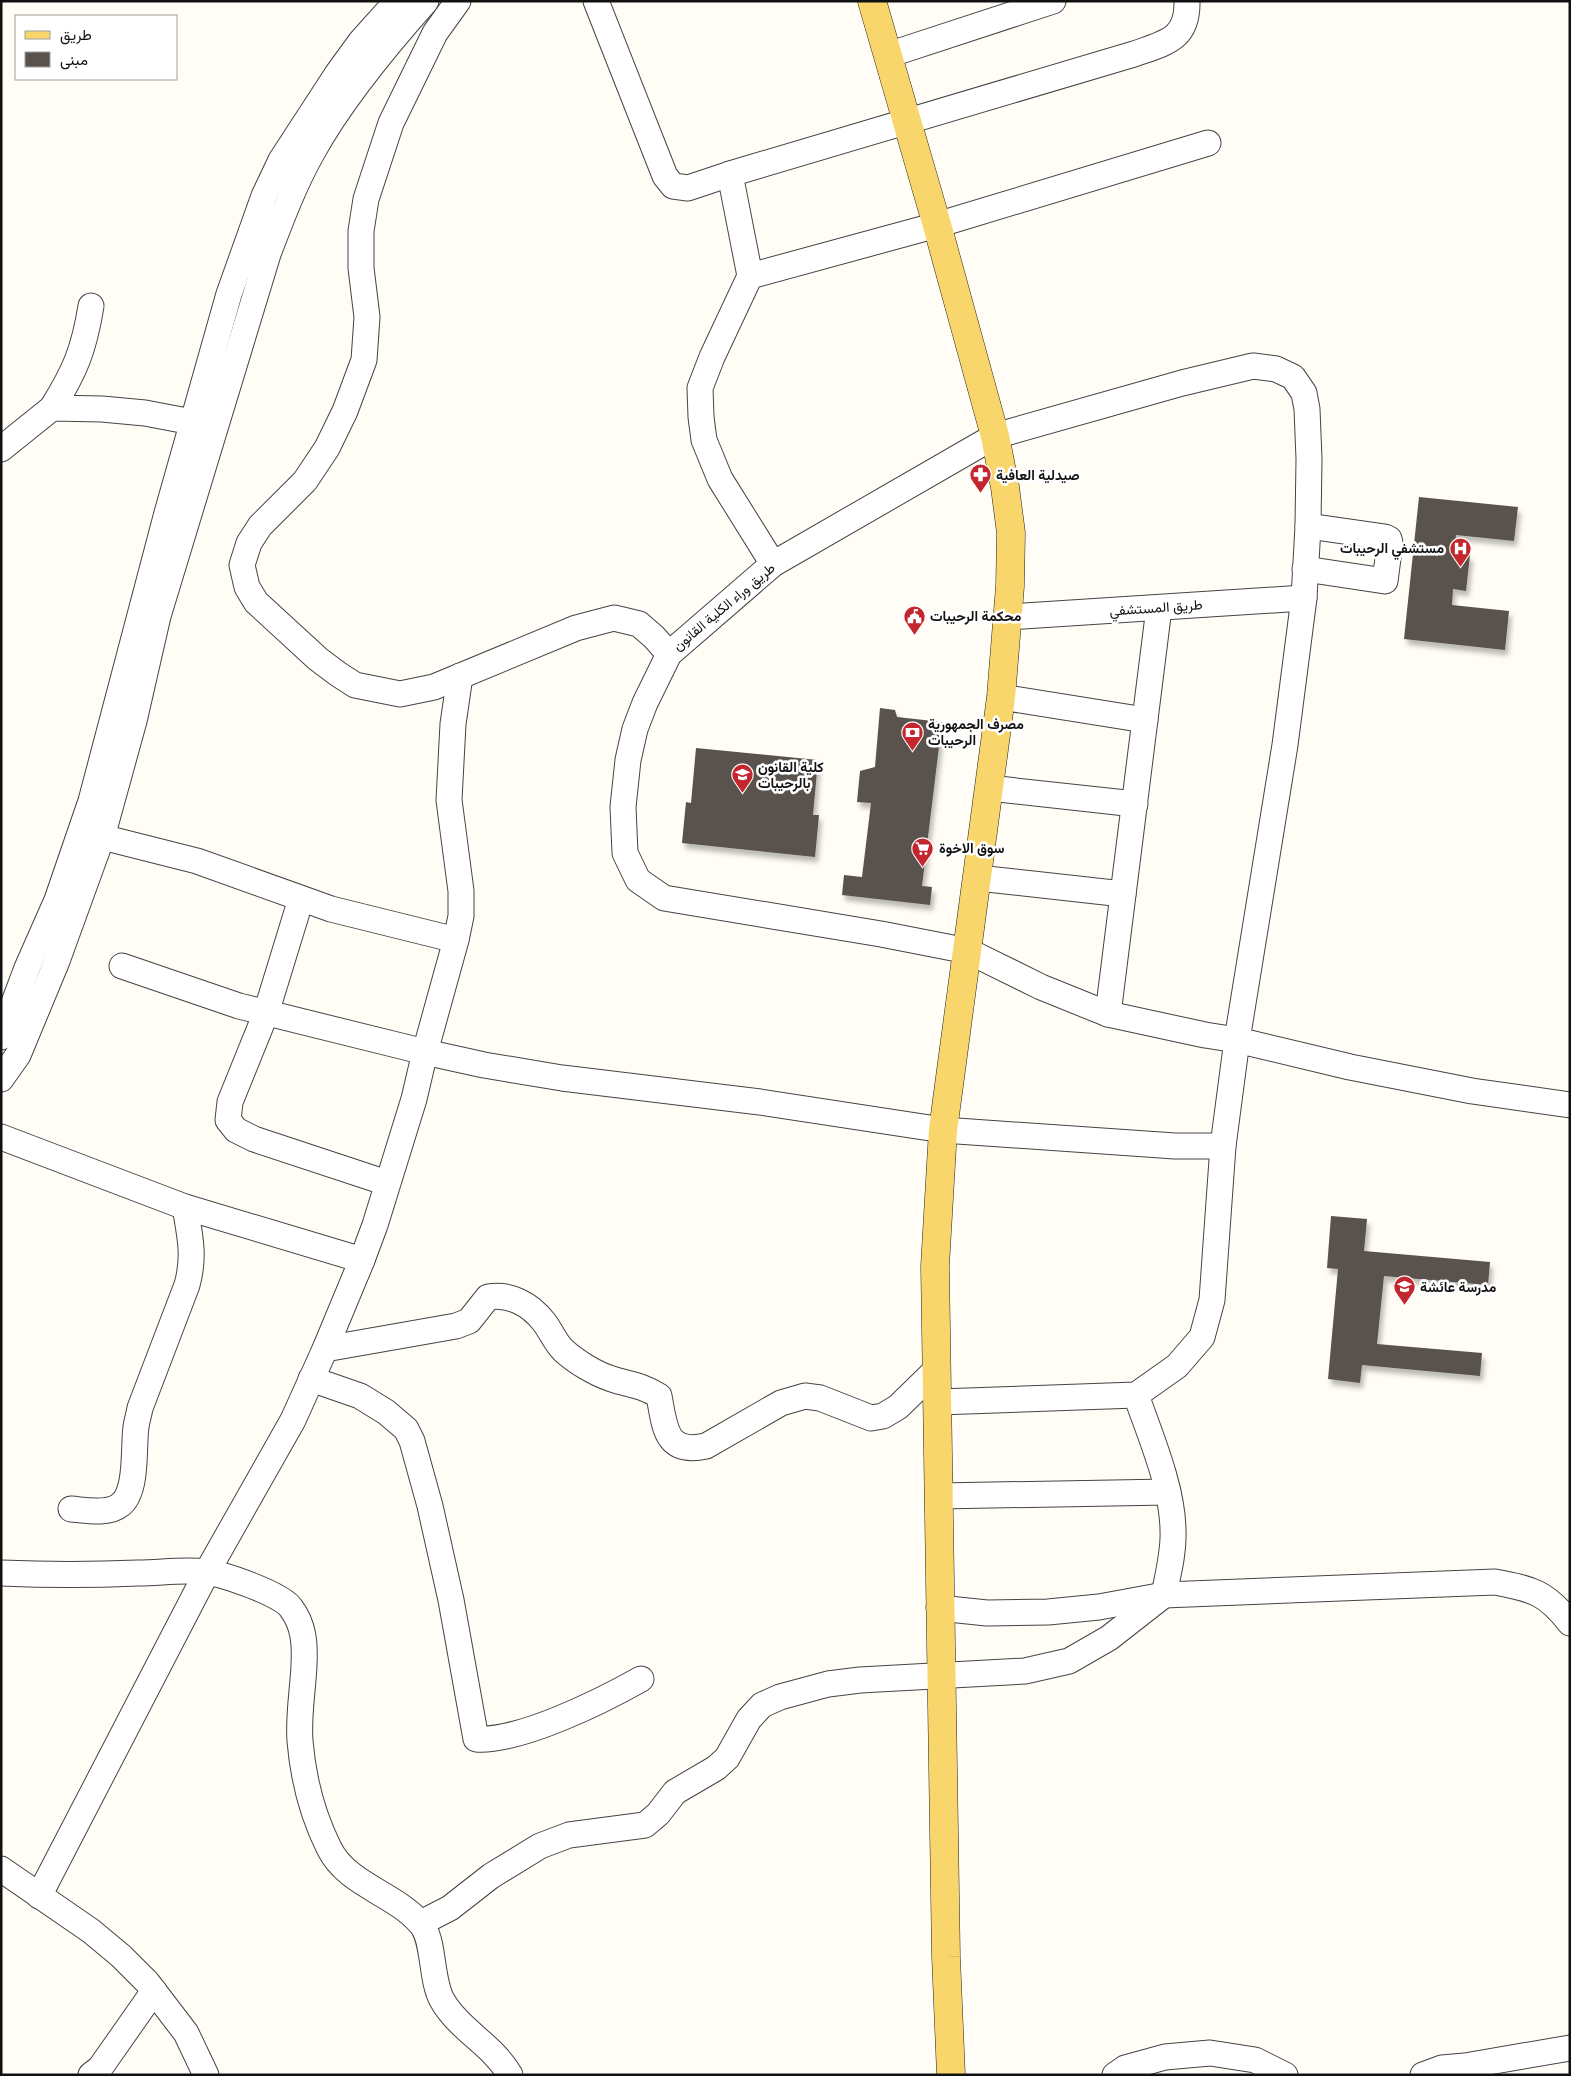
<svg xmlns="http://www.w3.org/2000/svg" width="1571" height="2076" viewBox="0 0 1571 2076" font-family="'Times New Roman',Vazirmatn,serif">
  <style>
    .building { fill: #5a524d; filter: url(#shadow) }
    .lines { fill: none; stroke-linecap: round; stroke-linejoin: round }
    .minor-casing { stroke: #444; stroke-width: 27 }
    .major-casing { stroke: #222; stroke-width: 29 }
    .minor { stroke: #fff; stroke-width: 25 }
    .major { stroke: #f9d66b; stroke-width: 28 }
    .labels { text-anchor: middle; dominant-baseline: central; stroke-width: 5; stroke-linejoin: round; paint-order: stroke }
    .poi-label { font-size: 14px; font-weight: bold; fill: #111; stroke: #fff; text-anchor: start }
    .street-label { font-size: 14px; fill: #111; stroke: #fff }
  </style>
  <defs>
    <filter id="shadow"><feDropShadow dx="3" dy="5.5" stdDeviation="2.5" flood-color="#0004"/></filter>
  </defs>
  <rect width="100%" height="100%" fill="#fffdf5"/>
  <g class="building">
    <path d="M 1419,497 L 1518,507 L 1514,541 L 1456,535 L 1454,553 L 1470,555 L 1466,591 L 1453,589 L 1452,605 L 1509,611 L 1505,650 L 1404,639 Z"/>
    <path d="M 880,708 L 895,710 L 897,717 L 942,722 L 922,886 L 932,887 L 930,905 L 842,895 L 844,875 L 862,877 L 871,803 L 857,802 L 860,771 L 875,767 Z"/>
    <path d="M 696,748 L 818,760 L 813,815 L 819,815 L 815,857 L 682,843 L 686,802 L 691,803 Z"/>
    <path d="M 1331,1216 L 1367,1219 L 1364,1251 L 1490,1262 L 1488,1285 L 1384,1276 L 1377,1344 L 1482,1353 L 1480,1376 L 1362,1365 L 1360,1383 L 1328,1379 L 1338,1269 L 1327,1268 Z"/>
  </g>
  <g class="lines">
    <defs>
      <g id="minor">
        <path d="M 458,1 L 435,33 L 391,123 L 366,199 L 361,231 L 361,268 L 367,317 L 364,360 L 345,411 L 327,448 L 305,481 L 260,526 L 249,543 L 242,565 L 247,587 L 256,602 L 318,659 L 338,674 L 355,685 L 400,694 L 434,687 L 576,628 L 614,618 L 639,624 L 654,637 L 669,654"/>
        <path d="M 596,1 L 665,176 L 673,186 L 688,188 L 730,174"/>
        <path d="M 888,55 L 1053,1"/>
        <path d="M 750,276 L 730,174 L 1134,54 C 1165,43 1188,40 1187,1"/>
        <path d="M 52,408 C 75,371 84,350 91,306"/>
        <path d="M 1,449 L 52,408 L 102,409 L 145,413 L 208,425"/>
        <path d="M 773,564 L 720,479 L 704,440 L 701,417 L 700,388 L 712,357 L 750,276 L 937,225 L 1208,143"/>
        <path d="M 1305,569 L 1385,581 L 1390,543 L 1389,539 L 1385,537 L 1308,526"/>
        <path d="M 1008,617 L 1304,598"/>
        <path d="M 1001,697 L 1145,720"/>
        <path d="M 989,788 L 1135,804"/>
        <path d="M 978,878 L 1123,894"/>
        <path d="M 301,899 L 266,1013 L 230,1102 L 228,1120 L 236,1130 L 254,1139 L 387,1183"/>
        <path d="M 456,940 L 461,916 L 461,891 L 449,800 L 453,724 L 460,676"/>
        <path d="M 122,966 L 239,1006 L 425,1052 L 484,1065 L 562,1078 L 760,1102 L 943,1130 L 1175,1146 L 1223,1146"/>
        <path d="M 1108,1014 L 1159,608"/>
        <path d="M 1,1037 L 27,968 L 57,900 L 91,801 L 167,513 L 229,294 L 264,196 L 281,160 L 337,74 L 361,41 L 397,1"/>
        <path d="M 1,1079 L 18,1055 L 57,961 L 102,837 L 134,721 L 158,616 L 268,254 C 281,220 294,185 312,153 C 341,100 386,46 426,1"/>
        <path d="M 1,1137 L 185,1207 L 362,1260"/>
        <path d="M 325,1349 L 456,1326 L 469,1321 L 488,1297 C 509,1293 530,1304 544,1322 C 551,1331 555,1342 563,1350 C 576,1362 596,1374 612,1379 C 630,1385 642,1385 659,1396 C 665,1427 665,1455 706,1446 L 781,1403 L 805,1396 L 820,1398 L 871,1418 L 883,1416 L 898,1407 L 937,1369"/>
        <path d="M 311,1379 L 360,1396 L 386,1412 L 406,1429 L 412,1441 L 430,1506 L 451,1600 L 476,1739 C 520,1742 602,1701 641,1679"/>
        <path d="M 938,1402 L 1136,1395 L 1177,1366 L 1202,1337 L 1212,1300 L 1223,1146 L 1237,1040 L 1285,745 L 1304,598 L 1308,526 L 1309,459 L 1307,409 L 1304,393 L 1293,377 L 1276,369 L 1253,366 L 1182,383 L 995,436 L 773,564 L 669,654 L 645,703 L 635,729 L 628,760 L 623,807 L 625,853 L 638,880 L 664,898 L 881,934 L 968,951 L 1041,987 L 1108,1014 L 1205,1035 L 1237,1040 L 1350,1067 L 1472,1091 L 1570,1105"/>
        <path d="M 939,1496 L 1168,1492"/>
        <path d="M 71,1509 C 85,1510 108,1515 120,1505 C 138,1492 133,1447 136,1427 C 137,1420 139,1414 140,1408 L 187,1285 C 195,1256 190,1236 185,1207"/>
        <path d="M 1,1573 C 47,1575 92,1575 138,1573 C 160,1573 184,1569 206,1572 C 223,1574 282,1594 291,1608 C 304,1625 305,1644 304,1665 C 303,1690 298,1716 300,1741 C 303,1777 313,1816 329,1848 C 347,1885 394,1893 420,1923 C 435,1938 430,1978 442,2000 C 459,2030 493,2045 510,2075"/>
        <path d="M 939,1608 L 987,1613 L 1048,1612 L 1099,1607 L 1164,1595 L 1495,1582 C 1532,1589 1546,1592 1570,1623"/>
        <path d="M 1,1869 L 91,1931 L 121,1956 L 147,1982 L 186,2033 L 206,2075"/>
        <path d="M 39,1896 L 207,1572 L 293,1420 L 325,1349 L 362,1260 L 375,1225 L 414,1099 L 425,1052 L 456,940 L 331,909 L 197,861 L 102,837"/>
        <path d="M 421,1923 L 450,1908 L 491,1876 L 540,1846 L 569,1835 L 645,1825 L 658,1814 L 675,1792 L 716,1768 L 727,1758 L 749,1719 L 762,1705 L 780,1697 L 828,1684 L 860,1680 L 1025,1671 L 1069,1661 L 1109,1638 L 1164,1595 C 1168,1574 1174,1552 1173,1531 C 1173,1488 1150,1435 1136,1395"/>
        <path d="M 91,2075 L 100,2068 L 154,1991"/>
        <path d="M 1115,2075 L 1125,2068 L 1165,2057 L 1210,2053 L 1255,2060 L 1285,2075"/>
        <path d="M 1423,2075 L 1442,2068 L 1465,2066 L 1570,2048"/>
      </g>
      <path id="major" d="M 872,1 L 937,225 L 995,436 L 1005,487 L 1011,533 L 1010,586 L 1001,697 L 943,1130 L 935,1266 L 946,1957 L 951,2075"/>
    </defs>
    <use href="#minor" class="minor-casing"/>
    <use href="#major" class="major-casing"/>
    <use href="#minor" class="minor"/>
    <use href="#major" class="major"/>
  </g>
  <defs>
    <symbol id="pharmacy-pin" viewBox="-11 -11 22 30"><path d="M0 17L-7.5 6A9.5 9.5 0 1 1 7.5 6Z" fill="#c4262e" stroke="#fff"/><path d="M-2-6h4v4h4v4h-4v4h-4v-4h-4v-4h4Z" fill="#fff"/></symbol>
    <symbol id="hospital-pin" viewBox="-11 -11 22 30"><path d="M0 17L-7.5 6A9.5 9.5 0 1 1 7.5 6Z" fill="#c4262e" stroke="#fff"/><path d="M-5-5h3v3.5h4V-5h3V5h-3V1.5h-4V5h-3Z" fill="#fff"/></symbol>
    <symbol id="civic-pin" viewBox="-11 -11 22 30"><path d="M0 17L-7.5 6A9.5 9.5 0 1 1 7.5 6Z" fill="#c4262e" stroke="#fff"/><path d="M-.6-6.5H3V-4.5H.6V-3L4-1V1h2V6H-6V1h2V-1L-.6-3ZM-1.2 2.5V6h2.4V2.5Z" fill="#fff"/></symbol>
    <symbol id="bank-pin" viewBox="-11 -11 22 30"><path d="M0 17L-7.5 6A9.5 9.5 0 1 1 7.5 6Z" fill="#c4262e" stroke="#fff"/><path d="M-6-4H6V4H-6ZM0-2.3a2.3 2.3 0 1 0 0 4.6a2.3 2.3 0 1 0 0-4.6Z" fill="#fff"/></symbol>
    <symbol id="university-pin" viewBox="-11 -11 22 30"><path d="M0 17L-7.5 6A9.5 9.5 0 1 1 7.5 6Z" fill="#c4262e" stroke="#fff"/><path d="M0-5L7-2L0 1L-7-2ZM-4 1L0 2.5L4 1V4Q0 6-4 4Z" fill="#fff"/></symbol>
    <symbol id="supermarket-pin" viewBox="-11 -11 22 30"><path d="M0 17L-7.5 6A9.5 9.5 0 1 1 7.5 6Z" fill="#c4262e" stroke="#fff"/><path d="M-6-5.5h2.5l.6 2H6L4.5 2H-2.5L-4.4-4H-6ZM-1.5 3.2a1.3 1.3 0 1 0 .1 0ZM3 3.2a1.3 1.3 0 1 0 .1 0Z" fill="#fff"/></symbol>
    <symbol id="school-pin" viewBox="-11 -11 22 30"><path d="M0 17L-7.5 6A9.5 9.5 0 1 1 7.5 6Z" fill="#c4262e" stroke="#fff"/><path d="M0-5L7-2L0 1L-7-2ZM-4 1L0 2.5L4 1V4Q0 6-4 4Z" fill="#fff"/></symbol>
  </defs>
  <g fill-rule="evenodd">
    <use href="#pharmacy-pin" x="968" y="462" width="25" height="34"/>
    <use href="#hospital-pin" x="1448" y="536" width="25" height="34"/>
    <use href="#civic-pin" x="902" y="604" width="25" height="34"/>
    <use href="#bank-pin" x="900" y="720" width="25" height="34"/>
    <use href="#university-pin" x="730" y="762" width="25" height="34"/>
    <use href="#supermarket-pin" x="910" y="836" width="25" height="34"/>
    <use href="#school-pin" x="1392" y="1274" width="25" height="34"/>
  </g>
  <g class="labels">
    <g class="poi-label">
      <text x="996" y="475">صيدلية العافية</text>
      <text x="1444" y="548" text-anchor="end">مستشفي الرحيبات</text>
      <text x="930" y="616">محكمة الرحيبات</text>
      <text x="928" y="724">مصرف الجمهورية<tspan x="928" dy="16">الرحيبات</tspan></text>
      <text x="758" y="767">كلية القانون<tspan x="758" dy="16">بالرحيبات</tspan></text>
      <text x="939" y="848">سوق الاخوة</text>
      <text x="1420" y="1287">مدرسة عائشة</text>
    </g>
    <g class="street-label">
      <text transform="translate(724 607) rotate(-40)">طريق وراء الكلية القانون</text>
      <text transform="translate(1156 608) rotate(-4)">طريق المستشفي</text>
    </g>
  </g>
  <rect width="1571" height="2076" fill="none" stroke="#111111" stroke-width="5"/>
  <rect x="15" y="15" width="162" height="65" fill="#ffffff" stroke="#a0a0a0"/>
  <rect x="25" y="31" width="25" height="8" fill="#f9d66b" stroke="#a0a0a0"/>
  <text x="60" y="40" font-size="15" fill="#111111">طريق</text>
  <rect x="25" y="52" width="25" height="15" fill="#5a524d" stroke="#a0a0a0"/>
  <text x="60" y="65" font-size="15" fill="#111111">مبنى</text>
</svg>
